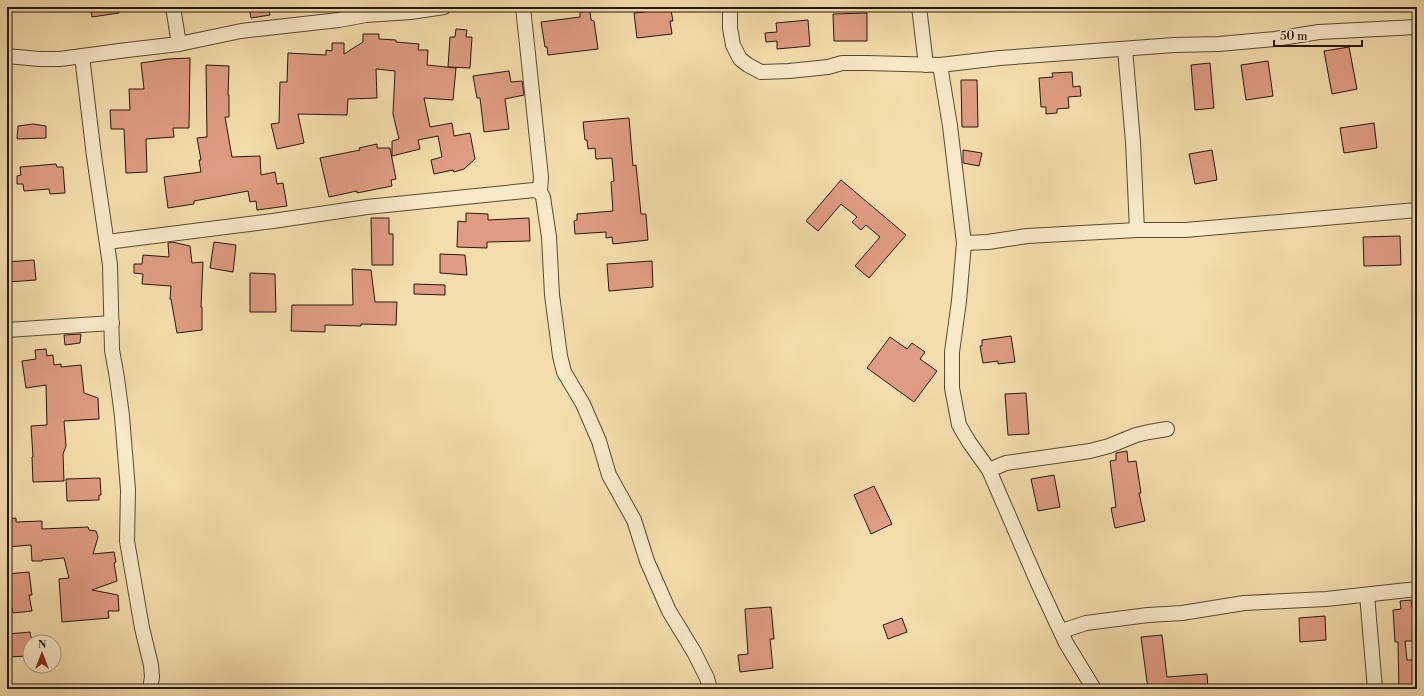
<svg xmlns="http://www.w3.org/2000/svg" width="1424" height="696" viewBox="0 0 1424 696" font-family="'Libre Bodoni',serif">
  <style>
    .building { fill: #e09c82; stroke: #24180f }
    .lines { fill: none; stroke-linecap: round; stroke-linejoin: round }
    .street-casing { stroke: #584936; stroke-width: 16 }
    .street { stroke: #f8e9c9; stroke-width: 14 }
  </style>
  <rect width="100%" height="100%" fill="#f4ddac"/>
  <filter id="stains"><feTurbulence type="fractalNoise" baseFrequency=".005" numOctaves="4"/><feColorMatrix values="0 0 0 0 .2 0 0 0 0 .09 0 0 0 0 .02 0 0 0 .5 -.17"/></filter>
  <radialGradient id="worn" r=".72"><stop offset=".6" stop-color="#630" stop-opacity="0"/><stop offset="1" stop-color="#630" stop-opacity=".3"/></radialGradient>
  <g class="building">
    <path d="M 90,7 L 119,7 L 119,13 L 92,17 Z"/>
    <path d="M 249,7 L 269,7 L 270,15 L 251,18 Z"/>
    <path d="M 644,7 L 657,7 L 658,11 L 671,10 L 673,21 L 670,21 L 672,34 L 637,38 L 634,13 L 645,12 Z"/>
    <path d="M 590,11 L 591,20 L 594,21 L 598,49 L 548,55 L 547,47 L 545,47 L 541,22 L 580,17 L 580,12 Z"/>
    <path d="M 867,13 L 867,41 L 834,41 L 833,14 Z"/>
    <path d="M 808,20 L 810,46 L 777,49 L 777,41 L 766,42 L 765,33 L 777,32 L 776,23 Z"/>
    <path d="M 456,29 L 467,30 L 466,37 L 472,37 L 470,68 L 448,67 L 450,37 L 455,37 Z"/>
    <path d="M 363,34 L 379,34 L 379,39 L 396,40 L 396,42 L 419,44 L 418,50 L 428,50 L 427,65 L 456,68 L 453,100 L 424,98 L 430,127 L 452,123 L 454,136 L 470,133 L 475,159 L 464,169 L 454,172 L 453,170 L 434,174 L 431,160 L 442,157 L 438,136 L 418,140 L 420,149 L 392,156 L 392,141 L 399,139 L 393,114 L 395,71 L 376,69 L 377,98 L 348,99 L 347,115 L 298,114 L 304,143 L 277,149 L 271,124 L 279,123 L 280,82 L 287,82 L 288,53 L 326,55 L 326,50 L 332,51 L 332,43 L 344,43 L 344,54 L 363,42 Z"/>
    <path d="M 1349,47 L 1357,89 L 1332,94 L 1324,51 Z"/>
    <path d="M 190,58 L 189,128 L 173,128 L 174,137 L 146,139 L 147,172 L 126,173 L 124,129 L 111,129 L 110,110 L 130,110 L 129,89 L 144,89 L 141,63 L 168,59 Z"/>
    <path d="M 1268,61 L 1273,96 L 1246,100 L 1241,65 Z"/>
    <path d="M 1210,63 L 1214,108 L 1195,110 L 1191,65 Z"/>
    <path d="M 206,65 L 229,66 L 228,95 L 229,95 L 229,117 L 225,117 L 232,157 L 260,156 L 261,175 L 275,172 L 277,184 L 283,183 L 287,206 L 257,210 L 256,201 L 250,202 L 248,191 L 194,201 L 194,204 L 168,208 L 164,177 L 201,172 L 199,160 L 201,160 L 197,138 L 207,137 Z"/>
    <path d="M 509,71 L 511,82 L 522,81 L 524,95 L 505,99 L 509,129 L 484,132 L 480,98 L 477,98 L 473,76 Z"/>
    <path d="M 1072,72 L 1073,87 L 1080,86 L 1081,96 L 1068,97 L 1069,108 L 1057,109 L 1057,113 L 1046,114 L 1046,107 L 1041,107 L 1039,78 L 1053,77 L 1052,73 Z"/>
    <path d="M 961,80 L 977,80 L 978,127 L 962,127 Z"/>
    <path d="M 629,118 L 633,166 L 636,165 L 641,214 L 646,214 L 648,240 L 613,244 L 612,237 L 606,238 L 606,232 L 575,234 L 574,221 L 577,220 L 577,214 L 613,211 L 611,182 L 614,181 L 612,158 L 596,159 L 595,148 L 588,149 L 587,140 L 585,140 L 583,122 Z"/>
    <path d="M 1374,123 L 1377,148 L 1344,153 L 1340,128 Z"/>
    <path d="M 33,124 L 46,126 L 46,138 L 17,139 L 18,126 Z"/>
    <path d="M 377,144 L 377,148 L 390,148 L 396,179 L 391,180 L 392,186 L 357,193 L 357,191 L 329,197 L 320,158 L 360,150 L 359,148 Z"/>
    <path d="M 963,150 L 982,153 L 979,166 L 963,163 Z"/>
    <path d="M 1212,150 L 1217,180 L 1195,184 L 1189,154 Z"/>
    <path d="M 56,164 L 57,167 L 63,167 L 65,193 L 50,194 L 49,189 L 24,191 L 23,184 L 17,184 L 17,176 L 21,175 L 20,167 Z"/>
    <path d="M 841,180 L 906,235 L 869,278 L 855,266 L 880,237 L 866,225 L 861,230 L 852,222 L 857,217 L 841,204 L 818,231 L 806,221 Z"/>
    <path d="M 466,213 L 488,214 L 488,220 L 529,218 L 530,241 L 487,242 L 487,248 L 457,247 L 458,221 L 466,222 Z"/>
    <path d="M 371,218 L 389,218 L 389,234 L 393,234 L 393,265 L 372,265 Z"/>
    <path d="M 1400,236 L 1401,265 L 1364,266 L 1363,237 Z"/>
    <path d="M 172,242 L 190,246 L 192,263 L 203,262 L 201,307 L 202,307 L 202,330 L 177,333 L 171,299 L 170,299 L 171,286 L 142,284 L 143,274 L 134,273 L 134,264 L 142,264 L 143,255 L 169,257 L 168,243 Z"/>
    <path d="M 214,242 L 236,245 L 233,272 L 210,268 Z"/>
    <path d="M 440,254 L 465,255 L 467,275 L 440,273 Z"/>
    <path d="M 34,260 L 36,280 L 7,282 L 7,262 Z"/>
    <path d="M 652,261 L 653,287 L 609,291 L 607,264 Z"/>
    <path d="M 352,269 L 371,270 L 375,302 L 397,302 L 396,325 L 361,324 L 361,326 L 325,325 L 325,332 L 291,331 L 292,305 L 353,305 Z"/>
    <path d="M 250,273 L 275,274 L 276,312 L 250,312 Z"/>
    <path d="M 414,284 L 445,285 L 445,295 L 414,294 Z"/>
    <path d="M 81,334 L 80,343 L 65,345 L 64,335 Z"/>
    <path d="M 1011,336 L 1015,362 L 998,364 L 998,361 L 983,363 L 980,346 L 982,346 L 982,340 Z"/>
    <path d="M 890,337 L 907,349 L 912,343 L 925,352 L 920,359 L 937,371 L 914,402 L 867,368 Z"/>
    <path d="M 46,349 L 47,356 L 53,355 L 54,365 L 61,364 L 61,367 L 81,365 L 84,393 L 98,398 L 99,419 L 64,421 L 66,446 L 63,454 L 64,481 L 33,482 L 32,457 L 33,457 L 31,426 L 47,425 L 46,385 L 26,388 L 22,361 L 36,359 L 35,350 Z"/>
    <path d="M 1026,393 L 1029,434 L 1008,435 L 1005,394 Z"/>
    <path d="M 1127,451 L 1128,462 L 1136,461 L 1141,493 L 1139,493 L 1145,521 L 1115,528 L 1111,508 L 1116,507 L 1110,461 L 1116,460 L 1116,453 Z"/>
    <path d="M 1054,475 L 1060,507 L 1038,511 L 1031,479 Z"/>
    <path d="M 100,478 L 101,495 L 99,495 L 99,500 L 67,501 L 66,479 Z"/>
    <path d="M 874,486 L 892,524 L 871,534 L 854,495 Z"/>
    <path d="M 16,518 L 16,522 L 42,521 L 42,529 L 88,527 L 89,530 L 96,531 L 98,537 L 93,554 L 114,552 L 116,562 L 114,563 L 117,581 L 92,590 L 118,595 L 119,611 L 108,611 L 109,618 L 62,622 L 59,579 L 69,578 L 64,558 L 42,560 L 42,561 L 32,561 L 31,545 L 7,547 L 7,519 Z"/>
    <path d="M 29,572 L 32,595 L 29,595 L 32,611 L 13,613 L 12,608 L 7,609 L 7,574 Z"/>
    <path d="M 1411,600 L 1412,607 L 1417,606 L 1417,641 L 1405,641 L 1407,660 L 1417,660 L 1417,673 L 1413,673 L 1416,689 L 1399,689 L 1398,642 L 1395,642 L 1393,610 L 1401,609 L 1400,601 Z"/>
    <path d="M 771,607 L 774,639 L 770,639 L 773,668 L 740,672 L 738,655 L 748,654 L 745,609 Z"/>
    <path d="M 1325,616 L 1326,640 L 1300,642 L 1299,618 Z"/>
    <path d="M 902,618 L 907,632 L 888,639 L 883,625 Z"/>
    <path d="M 30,632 L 32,642 L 30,642 L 30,656 L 7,657 L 7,638 L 10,638 L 9,634 Z"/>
    <path d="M 1162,635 L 1167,677 L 1207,674 L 1208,689 L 1179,689 L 1179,686 L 1148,689 L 1141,637 Z"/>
  </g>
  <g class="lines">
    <defs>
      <g id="street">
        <path d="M 173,7 L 179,44"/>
        <path d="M 523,7 L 541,177 L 540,192"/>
        <path d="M 730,7 L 730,28 L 733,45 L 740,59 L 748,65 L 761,72 L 789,71 L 828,67 L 842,63 L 867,63 L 940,65 L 1000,58 L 1174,45 L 1219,44 L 1275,39 L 1319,32 L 1417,27"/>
        <path d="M 919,7 L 926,65"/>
        <path d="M 366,15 L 411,12 L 444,7"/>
        <path d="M 1125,49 L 1133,142 L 1137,230"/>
        <path d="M 7,56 L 39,59 L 60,59 L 127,50 L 179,44 L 241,31 L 339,20 L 366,15 L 366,7"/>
        <path d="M 82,56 L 94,156 L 110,265 L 112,350 L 117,378 L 122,416 L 128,490 L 127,541 L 142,628 L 151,665 L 152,677 L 150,689"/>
        <path d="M 940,65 L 950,126 L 964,243 L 988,242 L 1027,236 L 1137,230 L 1185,230 L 1417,210"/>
        <path d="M 107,242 L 273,221 L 367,207 L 534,190 L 540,192 L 543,197 L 549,237 L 552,295 L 560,356 L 564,372 L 583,404 L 599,441 L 609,475 L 634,520 L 647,561 L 669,611 L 694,652 L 707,678 L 710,689"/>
        <path d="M 964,243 L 959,301 L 952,352 L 952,388 L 959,425 L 969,442 L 989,470 L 1037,581 L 1066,643 L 1094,689"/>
        <path d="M 7,330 L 112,323"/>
        <path d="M 989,470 L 1006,463 L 1090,451 L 1109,446 L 1136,435 L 1149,432 L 1167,429"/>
        <path d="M 1367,595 L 1375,689"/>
        <path d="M 1062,631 L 1086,623 L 1148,615 L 1182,613 L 1244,603 L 1326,599 L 1417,589"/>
      </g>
    </defs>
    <use href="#street" class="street-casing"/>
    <use href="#street" class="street"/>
  </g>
  <rect width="1424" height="696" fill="none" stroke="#f4ddac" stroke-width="24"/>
  <rect x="8" y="8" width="1408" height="680" fill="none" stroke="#24180f" stroke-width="2"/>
  <rect x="12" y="12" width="1400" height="672" fill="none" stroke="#24180f"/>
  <g transform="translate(42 654)"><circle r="19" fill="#f8e9c9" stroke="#a3957f"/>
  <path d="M0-3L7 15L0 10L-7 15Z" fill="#8f2418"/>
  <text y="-6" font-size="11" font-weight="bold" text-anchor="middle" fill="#24180f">N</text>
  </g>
  <path d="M1274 40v6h88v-6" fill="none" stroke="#24180f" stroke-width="2"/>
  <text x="1280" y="40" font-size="12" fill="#24180f" stroke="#f8e9c9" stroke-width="3" paint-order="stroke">50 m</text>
  <rect width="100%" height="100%" filter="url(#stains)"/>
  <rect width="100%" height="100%" fill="url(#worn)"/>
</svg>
